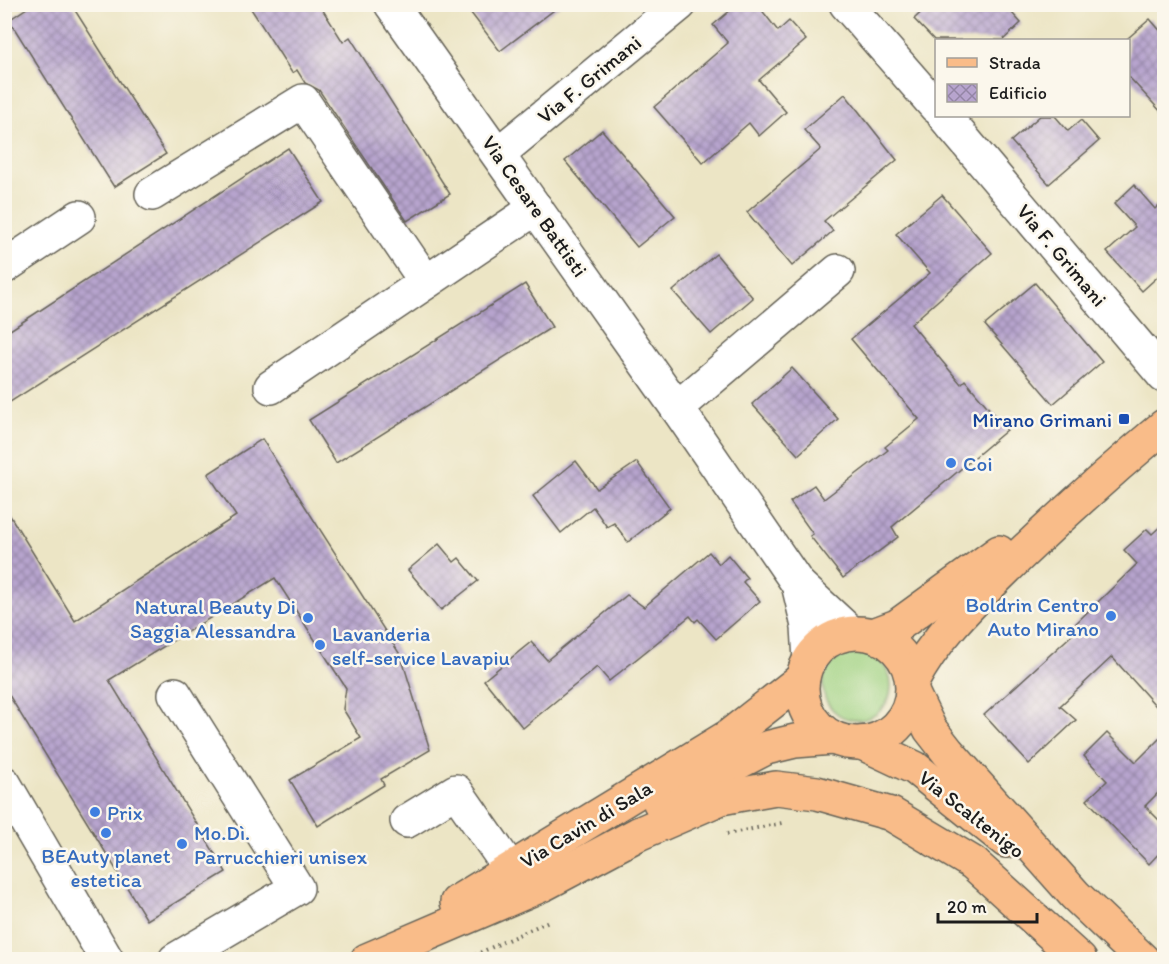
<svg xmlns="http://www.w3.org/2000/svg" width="1169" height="964" viewBox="0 0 1169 964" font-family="Itim,sans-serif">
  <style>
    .grass { fill: #9fd180; stroke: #5e764e; stroke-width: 1.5 }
    .building { fill: url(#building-cross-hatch) }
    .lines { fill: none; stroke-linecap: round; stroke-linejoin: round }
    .minor-casing { stroke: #656257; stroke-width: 36 }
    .major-casing { stroke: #656257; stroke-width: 36 }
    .path { stroke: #656257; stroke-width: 4; stroke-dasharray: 1.5 4.5; stroke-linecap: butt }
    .minor { stroke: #fff; stroke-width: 33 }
    .major { stroke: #f9bc89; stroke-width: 33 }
    .transit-dot { fill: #1a4fb4; stroke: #fbf7ec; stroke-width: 2 }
    .shop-dot { fill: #3f7fe0; stroke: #fbf7ec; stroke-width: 2 }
    .labels { text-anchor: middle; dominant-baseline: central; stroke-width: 5; stroke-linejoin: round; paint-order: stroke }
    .street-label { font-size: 21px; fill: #1c1c1c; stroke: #fbf7ec }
    .transit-label { font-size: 21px; fill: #164399; stroke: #fbf7ec; text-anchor: end }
    .shop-label { font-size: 21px; fill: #366cbe; stroke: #fbf7ec; text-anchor: start }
  </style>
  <defs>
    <pattern id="building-cross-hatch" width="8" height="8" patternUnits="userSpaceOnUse" patternTransform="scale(1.5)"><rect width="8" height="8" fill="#b7a4ce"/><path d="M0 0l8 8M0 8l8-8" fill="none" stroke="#9485a6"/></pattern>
  </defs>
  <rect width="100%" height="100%" fill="#fbf7ec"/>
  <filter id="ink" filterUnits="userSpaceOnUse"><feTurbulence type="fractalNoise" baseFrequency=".0167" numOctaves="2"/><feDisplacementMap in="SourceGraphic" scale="12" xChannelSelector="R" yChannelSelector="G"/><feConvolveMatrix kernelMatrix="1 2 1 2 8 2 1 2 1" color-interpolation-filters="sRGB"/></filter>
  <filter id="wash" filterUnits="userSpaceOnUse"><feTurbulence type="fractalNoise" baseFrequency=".008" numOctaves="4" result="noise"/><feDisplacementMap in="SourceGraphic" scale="24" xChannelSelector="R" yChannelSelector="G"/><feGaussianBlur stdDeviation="1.35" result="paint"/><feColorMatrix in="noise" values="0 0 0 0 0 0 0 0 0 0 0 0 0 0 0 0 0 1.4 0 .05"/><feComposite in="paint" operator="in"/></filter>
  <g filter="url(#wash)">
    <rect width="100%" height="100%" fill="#ece5c5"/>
    <circle class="grass" cx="857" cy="686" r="34"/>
    <g id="blocks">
      <g class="building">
        <path d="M 33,4 L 71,4 L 166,154 L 114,187 L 9,20 Z"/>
        <path d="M 248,4 L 319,4 L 343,42 L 350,37 L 450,194 L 407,221 L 319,90 L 305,83 L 297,70 L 292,73 Z"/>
        <path d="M 464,4 L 562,4 L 500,51 Z"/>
        <path d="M 738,4 L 757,4 L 778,31 L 789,21 L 806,40 L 759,80 L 786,112 L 759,136 L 749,123 L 703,163 L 654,107 L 728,43 L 713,25 Z"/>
        <path d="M 930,4 L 1004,4 L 1021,23 L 1003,40 L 934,40 L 914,19 Z"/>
        <path d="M 1150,19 L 1164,35 L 1164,115 L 1128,76 L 1128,38 Z"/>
        <path d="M 845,94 L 897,160 L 824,221 L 833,231 L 792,266 L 747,212 L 821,149 L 804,130 Z"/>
        <path d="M 1040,116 L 1055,116 L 1068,131 L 1081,120 L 1099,141 L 1049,184 L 1011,141 Z"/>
        <path d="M 602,130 L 675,216 L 637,247 L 565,161 Z"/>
        <path d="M 288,148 L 323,202 L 4,406 L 4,334 Z"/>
        <path d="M 1134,185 L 1155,209 L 1164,200 L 1164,271 L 1142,291 L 1107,252 L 1135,227 L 1114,204 Z"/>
        <path d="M 942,195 L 992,253 L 911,324 L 961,384 L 965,380 L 1007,430 L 892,527 L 898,537 L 843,578 L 810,536 L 813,534 L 790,502 L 814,485 L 824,499 L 888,450 L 885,447 L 919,419 L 851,339 L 930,273 L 896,234 Z"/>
        <path d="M 716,254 L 753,298 L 711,334 L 673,291 Z"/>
        <path d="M 1035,283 L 1102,362 L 1053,404 L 985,325 Z"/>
        <path d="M 525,284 L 552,327 L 336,463 L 309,420 Z"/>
        <path d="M 792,368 L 838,419 L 798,455 L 752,404 Z"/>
        <path d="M 262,439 L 401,656 L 430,750 L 381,779 L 384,785 L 318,826 L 290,780 L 361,738 L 343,709 L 346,688 L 275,578 L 109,680 L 226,872 L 147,920 L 4,687 L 4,506 L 75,621 L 236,516 L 208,474 Z"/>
        <path d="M 576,461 L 597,489 L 637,462 L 670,508 L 628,542 L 614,523 L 607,527 L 593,507 L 561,533 L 533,496 Z"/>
        <path d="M 1164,523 L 1164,715 L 1112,657 L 1060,706 L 1076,720 L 1029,764 L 984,715 L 1074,633 L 1070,629 L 1137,564 L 1124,550 L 1147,529 L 1152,534 Z"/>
        <path d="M 439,544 L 454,562 L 459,558 L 478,581 L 441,610 L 408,570 Z"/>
        <path d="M 709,552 L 719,564 L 728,555 L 747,578 L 743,582 L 760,601 L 716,639 L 698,619 L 695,622 L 690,616 L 609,681 L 597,667 L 523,728 L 484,680 L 531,642 L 547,660 L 627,595 L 644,607 Z"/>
        <path d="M 1107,733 L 1136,762 L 1164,734 L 1164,787 L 1145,806 L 1164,825 L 1164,848 L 1149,864 L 1087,800 L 1107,781 L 1084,756 Z"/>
      </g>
    </g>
  </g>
  <g filter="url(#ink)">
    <use href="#blocks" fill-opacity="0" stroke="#656257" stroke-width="1.5"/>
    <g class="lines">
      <defs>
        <g id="minor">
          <path d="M 391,4 L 677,408 L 798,584 L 851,633"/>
          <path d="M 846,4 L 936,107"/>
          <path d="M 944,116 L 1164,376"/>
          <path d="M 498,154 L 680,4"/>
          <path d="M 152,194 L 303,101 L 426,282"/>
          <path d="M 4,267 L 79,217"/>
          <path d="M 271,387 L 536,208"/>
          <path d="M 677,408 L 838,271"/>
          <path d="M 798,584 L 808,626 L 810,660"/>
          <path d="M 175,694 L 297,888 L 175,960"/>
          <path d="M 4,783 L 107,960"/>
          <path d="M 407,821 L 456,791 L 511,870"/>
        </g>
        <g id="major">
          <circle cx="857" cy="688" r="55"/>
          <path d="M 873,635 L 897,626 L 999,552"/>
          <path d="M 912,682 C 938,632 979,596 1018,557 C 1066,511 1114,468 1164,426"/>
          <path d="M 913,694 L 930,729 L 948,752 L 1075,895 L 1143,960"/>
          <path d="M 862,743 L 915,768 L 1006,841"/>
          <path d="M 660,803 L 766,748 L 795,741 L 833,738"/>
          <path d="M 457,902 L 729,736 L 803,678"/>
          <path d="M 367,960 L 544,884 L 638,834 L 721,798 L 776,788 L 817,793 L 891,814 L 973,863 L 1080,960"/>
        </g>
      </defs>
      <use href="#minor" class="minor-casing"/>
      <use href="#major" class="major-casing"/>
      <g class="path">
        <path d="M 727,834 L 782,823"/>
        <path d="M 464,960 L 551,920"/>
      </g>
      <use href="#minor" class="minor"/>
      <use href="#major" class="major"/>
    </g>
  </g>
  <rect class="transit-dot" x="1118" y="413" width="12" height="12" rx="3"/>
  <g class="shop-dot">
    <circle cx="951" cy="463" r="6"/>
    <circle cx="1111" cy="616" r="6"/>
    <circle cx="308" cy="618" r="6"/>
    <circle cx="320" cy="645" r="6"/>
    <circle cx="95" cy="812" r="6"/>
    <circle cx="106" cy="833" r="6"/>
    <circle cx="182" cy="844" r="6"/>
  </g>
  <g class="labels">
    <g class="street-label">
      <text transform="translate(589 79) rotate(-39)">Via F. Grimani</text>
      <text transform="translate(535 206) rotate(55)">Via Cesare Battisti</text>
      <text transform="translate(1062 255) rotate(50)">Via F. Grimani</text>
      <text transform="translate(972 814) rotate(38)">Via Scaltenigo</text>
      <text transform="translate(586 824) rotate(-31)">Via Cavin di Sala</text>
    </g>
    <g class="transit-label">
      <text x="1112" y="419">Mirano Grimani</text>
    </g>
    <g class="shop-label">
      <text x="963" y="463">Coi</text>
      <text x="1099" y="604" text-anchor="end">Boldrin Centro<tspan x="1099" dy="24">Auto Mirano</tspan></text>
      <text x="296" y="606" text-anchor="end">Natural Beauty Di<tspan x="296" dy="24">Saggia Alessandra</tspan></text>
      <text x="332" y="633">Lavanderia<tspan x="332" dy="24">self-service Lavapiu</tspan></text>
      <text x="107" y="812">Prix</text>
      <text x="194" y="832">Mo.Dì.<tspan x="194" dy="24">Parrucchieri unisex</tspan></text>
      <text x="106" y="855" text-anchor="middle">BEAuty planet<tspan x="106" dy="24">estetica</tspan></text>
    </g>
  </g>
  <rect width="1169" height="964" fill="none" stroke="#fbf7ec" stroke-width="24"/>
  <rect x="935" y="39" width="195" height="78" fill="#fbf7ec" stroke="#a29f99" stroke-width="1.5"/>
  <rect x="947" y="58" width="30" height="9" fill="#f9bc89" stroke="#a29f99" stroke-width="1.5"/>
  <text x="989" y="69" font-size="18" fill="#1c1c1c">Strada</text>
  <rect x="947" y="84" width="30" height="18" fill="url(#building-cross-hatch)" stroke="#a29f99" stroke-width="1.5"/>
  <text x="989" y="99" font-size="18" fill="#1c1c1c">Edificio</text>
  <path d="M938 913v9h99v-9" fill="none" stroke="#1c1c1c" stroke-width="3"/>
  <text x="947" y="913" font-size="18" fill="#1c1c1c" stroke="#fbf7ec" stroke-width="4.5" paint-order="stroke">20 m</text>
</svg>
